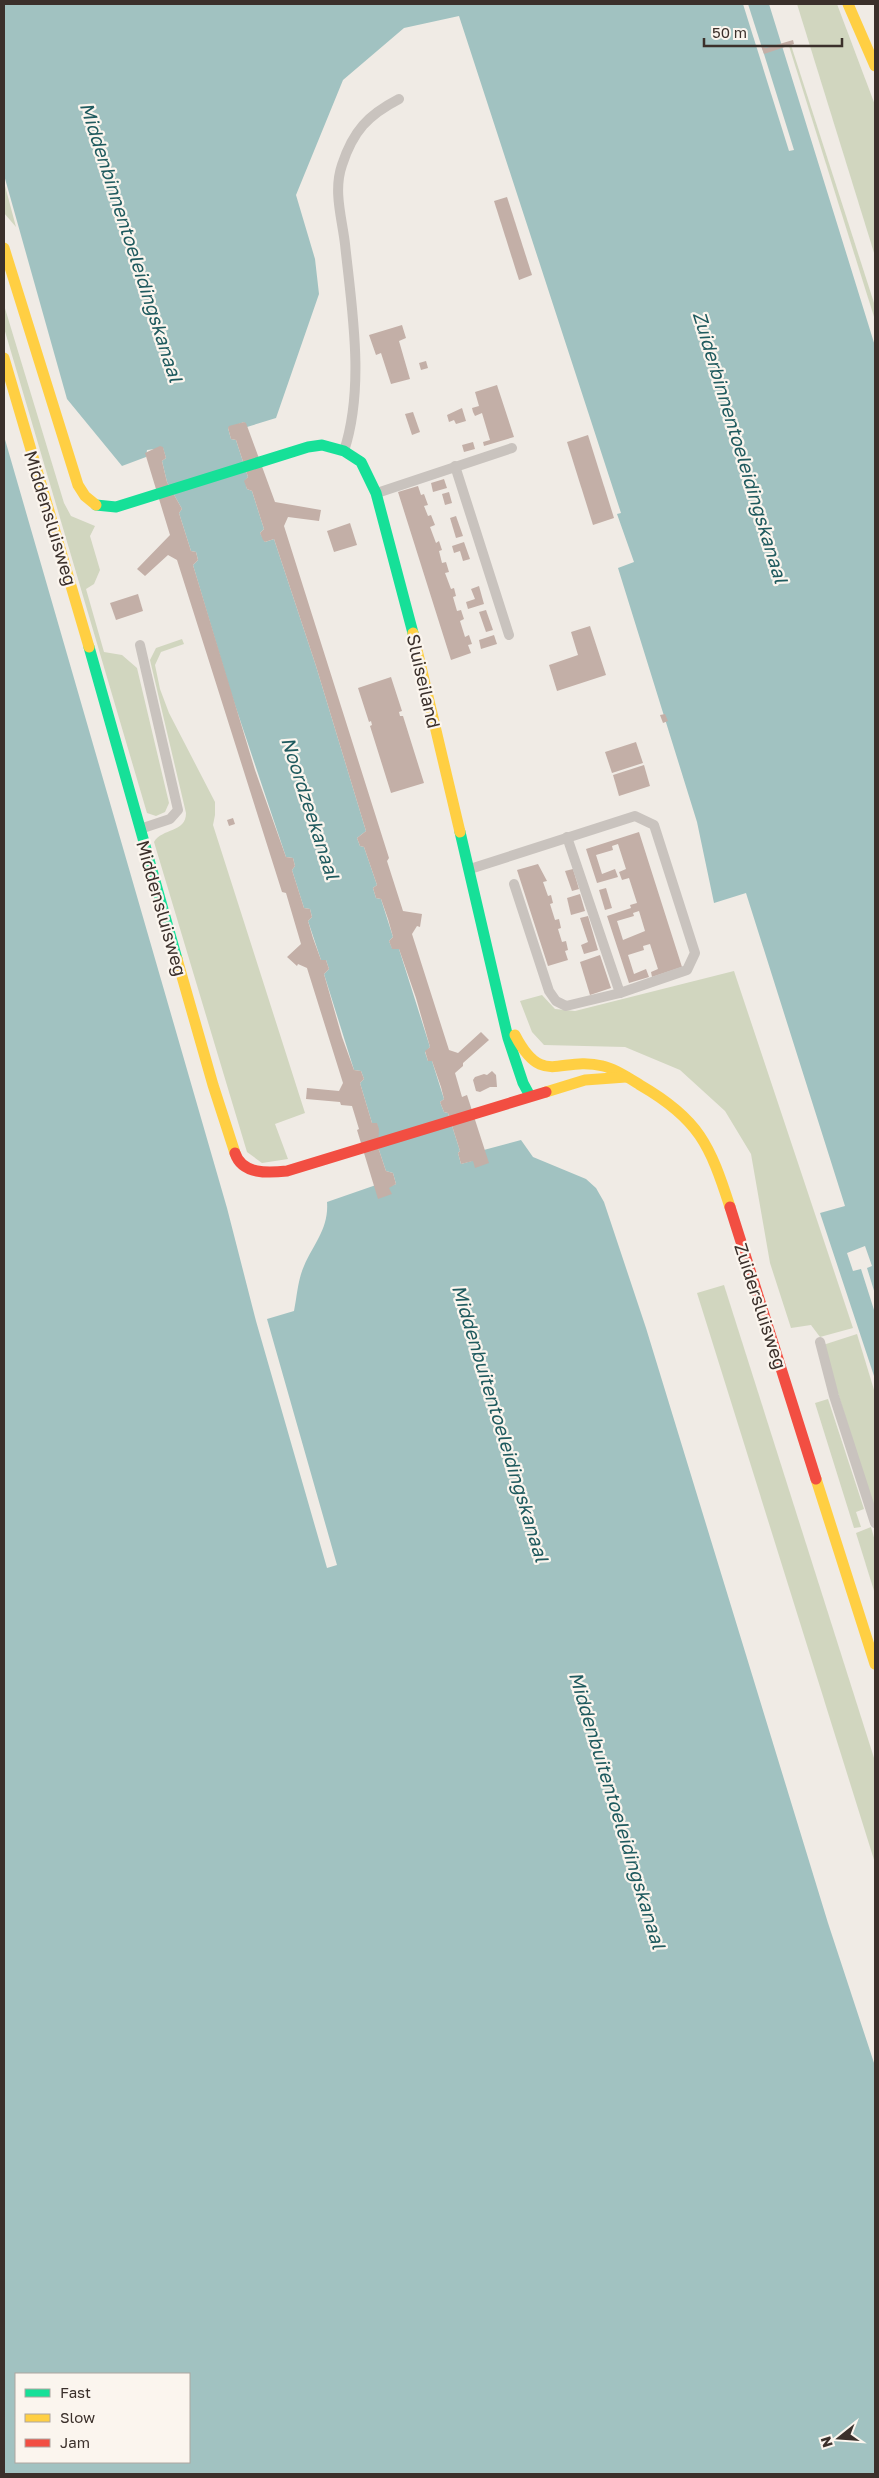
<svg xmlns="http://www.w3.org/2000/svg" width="879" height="2478" viewBox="0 0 879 2478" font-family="'Golos Text',sans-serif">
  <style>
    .green { fill: #d1d6bf }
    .water { fill: #a1c2c1; fill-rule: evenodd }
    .pier { fill: #f0ebe5 }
    .building { fill: #c3afa7; fill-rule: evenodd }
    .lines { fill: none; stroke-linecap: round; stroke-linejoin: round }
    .lane { stroke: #c9c3be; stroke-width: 10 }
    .fast { stroke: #16e098; stroke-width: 11 }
    .slow { stroke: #ffcf43; stroke-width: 11 }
    .jam { stroke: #f24e42; stroke-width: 11 }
    .labels { text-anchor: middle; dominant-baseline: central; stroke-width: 4.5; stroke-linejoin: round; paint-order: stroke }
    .street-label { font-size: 18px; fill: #3b302b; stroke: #fbf5ee }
    .water-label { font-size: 19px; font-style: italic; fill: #1f5a5e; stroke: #fbf5ee }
  </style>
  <rect width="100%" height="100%" fill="#f0ebe5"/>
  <g class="green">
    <path d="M 797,4 L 837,4 L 875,105 L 875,256 Z"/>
    <path d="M 791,45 L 875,306 L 875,320 L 789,46 Z"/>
    <path d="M 4,182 L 16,227 L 4,213 Z"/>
    <path d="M 4,305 L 64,503 L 71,516 L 95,526 L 90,536 L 100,570 L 94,584 L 86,589 L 104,652 L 122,655 L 137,668 L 169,803 L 165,812 L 156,816 L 147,813 L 4,328 Z"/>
    <path d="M 182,639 L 184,644 L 161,652 L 155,665 L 160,689 L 169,713 L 215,802 L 215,815 L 213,825 L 305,1113 L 275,1124 L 288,1159 L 262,1163 L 247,1152 L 154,842 C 162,828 186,833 186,813 L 150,660 L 156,648 Z"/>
    <path d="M 734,971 L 853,1328 L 820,1337 L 811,1325 L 791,1328 L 770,1263 L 751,1154 L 725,1111 L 680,1070 L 625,1047 L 544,1045 L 532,1032 L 520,1001 L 542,995 L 555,1009 L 575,1011 Z"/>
    <path d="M 724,1285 L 875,1761 L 875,1863 L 697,1293 Z"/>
    <path d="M 857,1334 L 875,1393 L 875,1512 L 823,1345 Z"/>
    <path d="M 828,1399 L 864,1509 L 856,1512 L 861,1527 L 854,1528 L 815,1403 Z"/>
    <path d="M 871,1527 L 875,1541 L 875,1594 L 856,1533 Z"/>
  </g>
  <path class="water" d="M 4,4 L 769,4 L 875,346 L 875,1379 L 820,1213 L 845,1206 L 746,893 L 714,903 L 697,822 L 618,568 L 634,562 L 617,514 L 621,513 L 459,16 L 404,28 L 343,80 L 296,195 L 315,259 L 319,294 L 276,418 L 247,427 L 244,422 L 228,428 L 231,439 L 236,440 L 248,477 L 245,481 L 247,489 L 252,491 L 264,529 L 260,533 L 265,542 L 274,539 L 316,666 L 366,831 L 357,838 L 360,846 L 364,847 L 377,885 L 373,888 L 376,898 L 381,899 L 393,937 L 389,941 L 392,948 L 399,949 L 430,1047 L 425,1052 L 428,1061 L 432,1061 L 444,1099 L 440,1102 L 444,1112 L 448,1113 L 460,1151 L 458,1153 L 461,1164 L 482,1158 L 480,1151 L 521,1140 L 533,1157 L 586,1179 L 596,1188 L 604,1202 L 646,1328 L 828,1923 L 875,2066 L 875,2474 L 4,2474 L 4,436 L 227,1208 L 256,1321 L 327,1568 L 337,1565 L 267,1319 L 294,1311 C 297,1296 298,1279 304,1266 C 314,1243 329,1228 327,1202 L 376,1185 L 379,1191 L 396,1184 L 393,1173 L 386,1171 L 378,1147 L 377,1123 L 372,1123 L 360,1083 L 364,1079 L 361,1071 L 354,1070 L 324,974 L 329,969 L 326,960 L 321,960 L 308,921 L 312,917 L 310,909 L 304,908 L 292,870 L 295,866 L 293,858 L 286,857 L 231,693 L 193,565 L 198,560 L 196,552 L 191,551 L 179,513 L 182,509 L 167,482 L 162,461 L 166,458 L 163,448 L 147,450 L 146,457 L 122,466 L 67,399 L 4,175 ZM 16,2374 L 189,2374 L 189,2462 L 16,2462 Z"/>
  <g class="pier">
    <path d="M 743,4 L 748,4 L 764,54 L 794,150 L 789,151 Z"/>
    <path d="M 865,1246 L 872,1266 L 867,1268 L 875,1294 L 875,1313 L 861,1269 L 853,1271 L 847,1253 Z"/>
  </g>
  <g class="building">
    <path d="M 793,40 L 794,44 L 764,54 L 761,46 L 766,48 Z"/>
    <path d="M 507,197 L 532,275 L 519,280 L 494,201 Z"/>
    <path d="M 402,325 L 406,338 L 399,341 L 410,379 L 391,384 L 381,353 L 376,355 L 369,335 Z"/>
    <path d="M 426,361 L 428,368 L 421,370 L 419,363 Z"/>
    <path d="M 497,385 L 514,437 L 484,446 L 483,442 L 490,440 L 482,413 L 475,416 L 473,412 L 472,408 L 479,406 L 475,392 Z"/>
    <path d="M 462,408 L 466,421 L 456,424 L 454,420 L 449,422 L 447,415 Z"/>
    <path d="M 413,412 L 420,432 L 412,435 L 405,414 Z"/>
    <path d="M 244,422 L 246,423 L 275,502 L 321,510 L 319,521 L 288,517 L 284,526 L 389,858 L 387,861 L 403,911 L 422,914 L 420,927 L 417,926 L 412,934 L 449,1050 L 458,1053 L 481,1032 L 489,1040 L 463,1063 L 463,1066 L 455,1073 L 462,1097 L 467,1095 L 489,1163 L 475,1168 L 473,1161 L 461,1164 L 458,1153 L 460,1151 L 448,1113 L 444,1112 L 440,1102 L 444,1099 L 441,1087 L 432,1061 L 428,1061 L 425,1051 L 430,1047 L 416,998 L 399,949 L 392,949 L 389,941 L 393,937 L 388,919 L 381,899 L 376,898 L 373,888 L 377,885 L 364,847 L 360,846 L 357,838 L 366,831 L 316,666 L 274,539 L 265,542 L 263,540 L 260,533 L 264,529 L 252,491 L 247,489 L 244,481 L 248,477 L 236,440 L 231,439 L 228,428 L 229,426 Z"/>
    <path d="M 588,435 L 614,518 L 593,525 L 567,442 Z"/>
    <path d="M 473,442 L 475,449 L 464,452 L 462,445 Z"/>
    <path d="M 160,446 L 163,447 L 166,458 L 162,461 L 167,482 L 182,509 L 179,513 L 191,551 L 196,552 L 198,560 L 193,565 L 255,770 L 286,857 L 293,858 L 295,866 L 292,870 L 304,908 L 310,909 L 312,917 L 308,921 L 313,938 L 321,960 L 326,960 L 329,969 L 324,974 L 342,1037 L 354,1070 L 361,1071 L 364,1079 L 360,1083 L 372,1123 L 377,1123 L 379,1129 L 378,1147 L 386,1171 L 393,1173 L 396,1184 L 389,1188 L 392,1194 L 378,1199 L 357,1130 L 359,1129 L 352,1106 L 341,1105 L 340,1102 L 306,1099 L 307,1088 L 339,1091 L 343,1083 L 307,968 L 298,964 L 297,966 L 287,957 L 301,944 L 286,893 L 282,892 L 177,560 L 168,555 L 145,576 L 137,569 L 170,535 L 145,453 Z"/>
    <path d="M 444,479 L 447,488 L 433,492 L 431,483 Z"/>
    <path d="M 418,486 L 421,495 L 424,494 L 428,505 L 424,506 L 428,516 L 431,515 L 435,525 L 430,527 L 436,543 L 439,541 L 442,550 L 439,551 L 442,563 L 446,562 L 449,572 L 445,573 L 451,589 L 454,588 L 456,596 L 453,597 L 457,611 L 461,610 L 464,619 L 460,621 L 465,637 L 469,635 L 472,644 L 468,645 L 471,653 L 451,660 L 398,492 Z"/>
    <path d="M 449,492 L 452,503 L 445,505 L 442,494 Z"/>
    <path d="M 456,516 L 463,536 L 456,538 L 450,518 Z"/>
    <path d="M 350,523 L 357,545 L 334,552 L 327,531 Z"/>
    <path d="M 464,542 L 470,559 L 463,561 L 460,551 L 454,553 L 452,546 Z"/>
    <path d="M 479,586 L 484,604 L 468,609 L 466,602 L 475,599 L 471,589 Z"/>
    <path d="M 138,594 L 143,611 L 116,620 L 110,603 Z"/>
    <path d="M 486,610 L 493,630 L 486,632 L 479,612 Z"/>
    <path d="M 590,626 L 606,675 L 557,691 L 549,665 L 578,655 L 571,632 Z"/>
    <path d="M 494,635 L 497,644 L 481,649 L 479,640 Z"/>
    <path d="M 391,677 L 402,711 L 399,712 L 400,716 L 403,716 L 424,783 L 391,793 L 370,726 L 372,725 L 371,721 L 369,722 L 358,688 Z"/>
    <path d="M 665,714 L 668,721 L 663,723 L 660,715 Z"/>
    <path d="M 636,742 L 643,763 L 612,773 L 605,752 Z"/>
    <path d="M 644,765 L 650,786 L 619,796 L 613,775 Z"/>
    <path d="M 233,818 L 235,824 L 229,826 L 227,820 Z"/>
    <path d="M 639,832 L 682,967 L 652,977 L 651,972 L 658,969 L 650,944 L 643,946 L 644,950 L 628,955 L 634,974 L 646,969 L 649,977 L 629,983 L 607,916 L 631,908 L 630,905 L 637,903 L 629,878 L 622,880 L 619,872 L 626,869 L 618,844 L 612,846 L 613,850 L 596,855 L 602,874 L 615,869 L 618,877 L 597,883 L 586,849 ZM 639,911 L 645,931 L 623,940 L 617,921 L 634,916 L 633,913 Z"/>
    <path d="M 538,864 L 547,881 L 543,882 L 548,896 L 551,895 L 553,903 L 550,904 L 555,920 L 559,919 L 561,928 L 558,929 L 562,942 L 566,941 L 568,950 L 565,951 L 568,960 L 548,966 L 517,870 Z"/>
    <path d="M 573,869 L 579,889 L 572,891 L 565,871 Z"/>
    <path d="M 606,888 L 612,908 L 605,910 L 599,890 Z"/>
    <path d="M 580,894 L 585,911 L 571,915 L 567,898 Z"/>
    <path d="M 588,916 L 598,950 L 584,954 L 581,945 L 588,942 L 580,918 Z"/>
    <path d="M 600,955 L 611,988 L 590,995 L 580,962 Z"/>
    <path d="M 492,1071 L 496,1075 L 497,1087 L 490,1087 L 480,1092 L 476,1091 L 473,1080 L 475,1077 L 484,1074 L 487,1075 Z"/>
  </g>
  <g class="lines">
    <g class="lane">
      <path d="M 344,451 C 365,387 352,310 345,244 C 342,218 333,191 342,165 C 353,131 368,115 399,99"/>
      <path d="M 455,466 L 509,635"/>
      <path d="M 377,493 L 512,448"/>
      <path d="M 140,645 L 178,810 L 170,819 L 143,828"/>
      <path d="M 567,837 L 620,993"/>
      <path d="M 470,869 L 635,816 L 654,825 L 695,953 L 687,970 L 620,993 L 566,1006 L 556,1001 L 549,991 L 514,884"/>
      <path d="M 820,1342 L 834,1396 L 875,1523"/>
    </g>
    <g class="fast">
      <path d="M 96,505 L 116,507 L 308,447 L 322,445 L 344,451 L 361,462 L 376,493 L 413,633"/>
      <path d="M 89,647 L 177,959"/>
      <path d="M 460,832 L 508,1038 L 523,1083 L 530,1096"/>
    </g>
    <g class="slow">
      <path d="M 848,4 L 875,66"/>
      <path d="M 4,248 L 78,485 L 85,496 L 96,505"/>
      <path d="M 4,358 L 89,647"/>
      <path d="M 413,633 L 460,832"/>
      <path d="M 177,959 L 213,1085 L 235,1153"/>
      <path d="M 515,1035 C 543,1089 560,1055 603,1066 C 616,1069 629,1078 640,1085 C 699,1119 710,1145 730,1207"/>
      <path d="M 546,1092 L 585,1080 L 626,1077"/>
      <path d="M 816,1479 L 875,1664"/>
    </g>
    <g class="jam">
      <path d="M 235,1153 C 242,1175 269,1173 287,1171 L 546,1092"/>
      <path d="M 730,1207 L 816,1479"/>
    </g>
  </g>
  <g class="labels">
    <g class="street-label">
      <text transform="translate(51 518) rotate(73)">Middensluisweg</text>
      <text transform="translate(424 681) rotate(77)">Sluiseiland</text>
      <text transform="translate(162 908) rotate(74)">Middensluisweg</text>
      <text transform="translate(761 1306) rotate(72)">Zuidersluisweg</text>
    </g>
    <g class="water-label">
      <text transform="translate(132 242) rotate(72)">Middenbinnentoeleidingskanaal</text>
      <text transform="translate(741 447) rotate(73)">Zuiderbinnentoeleidingskanaal</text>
      <text transform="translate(311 808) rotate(72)">Noordzeekanaal</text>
      <text transform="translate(501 1423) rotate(73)">Middenbuitentoeleidingskanaal</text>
      <text transform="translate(618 1810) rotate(73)">Middenbuitentoeleidingskanaal</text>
    </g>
  </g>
  <rect width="879" height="2478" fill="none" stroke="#3b302b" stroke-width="10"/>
  <rect x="15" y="2373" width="175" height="90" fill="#fbf5ee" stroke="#aea6a0"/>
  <rect x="25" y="2389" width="25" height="8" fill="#16e098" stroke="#aea6a0"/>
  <text x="60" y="2398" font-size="15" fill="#3b302b">Fast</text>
  <rect x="25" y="2414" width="25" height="8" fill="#ffcf43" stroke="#aea6a0"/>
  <text x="60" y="2423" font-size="15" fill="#3b302b">Slow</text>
  <rect x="25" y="2439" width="25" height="8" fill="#f24e42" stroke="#aea6a0"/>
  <text x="60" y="2448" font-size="15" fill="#3b302b">Jam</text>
  <g transform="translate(839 2438) rotate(253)" stroke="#fbf5ee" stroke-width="4" paint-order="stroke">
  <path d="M0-4L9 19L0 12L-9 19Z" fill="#3b302b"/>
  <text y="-8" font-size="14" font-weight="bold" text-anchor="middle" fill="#3b302b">N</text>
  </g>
  <path d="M704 38v8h138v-8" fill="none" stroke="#3b302b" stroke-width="2.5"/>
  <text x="712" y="38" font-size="15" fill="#3b302b" stroke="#fbf5ee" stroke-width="4" paint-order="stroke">50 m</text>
</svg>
